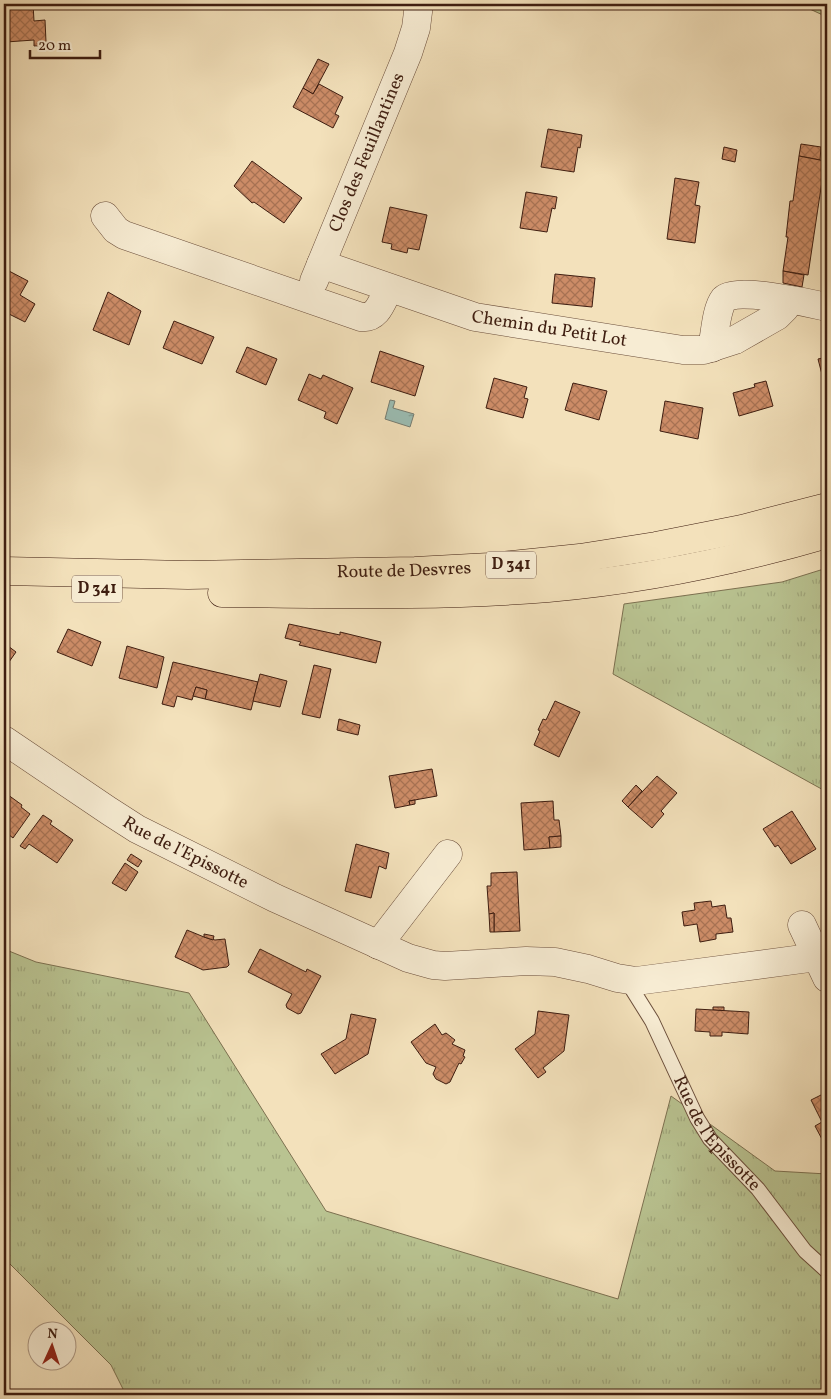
<svg xmlns="http://www.w3.org/2000/svg" width="831" height="1399" viewBox="0 0 831 1399" font-family="Vollkorn,serif">
  <style>
    .grass { fill: url(#grass-tufts); stroke: #7c7050 }
    .water { fill: url(#water-ripples); stroke: #767d72 }
    .building { fill: url(#building-cross-hatch); stroke: #3e1d10 }
    .lines { fill: none; stroke-linecap: round; stroke-linejoin: round }
    .service-casing { stroke: #6b4e3b; stroke-width: 16 }
    .minor-casing { stroke: #6b4e3b; stroke-width: 29 }
    .primary-casing { stroke: #3e1d10; stroke-width: 29 }
    .service { stroke: #f7ecd3; stroke-width: 14 }
    .minor { stroke: #f7ecd3; stroke-width: 28 }
    .primary { stroke: #f3e1bb; stroke-width: 28 }
    .labels { text-anchor: middle; dominant-baseline: central; stroke-width: 5; stroke-linejoin: round; paint-order: stroke }
    .shield { fill: #f7ecd3; stroke: #765b4a; stroke-width: 1 }
    .shield-label { font-size: 16px; font-weight: bold; fill: #3e1d10 }
    .street-label { font-size: 18px; fill: #3e1d10; stroke: #f7ecd3 }
  </style>
  <defs>
    <pattern id="grass-tufts" width="24" height="20" patternUnits="userSpaceOnUse" patternTransform="scale(1.25)"><rect width="24" height="20" fill="#b9c391"/><path d="M3 7l-1-3M5 7V3M7 7l1-3M15 17l-1-3M17 17v-4M19 17l1-3" fill="none" stroke="#a0a77c"/></pattern>
    <pattern id="water-ripples" width="26" height="14" patternUnits="userSpaceOnUse" patternTransform="scale(1.25)"><rect width="26" height="14" fill="#9bbdb3"/><path d="M2 4q2-2 4 0t4 0M15 11q2-2 4 0t4 0" fill="none" stroke="#809990"/></pattern>
    <pattern id="building-cross-hatch" width="8" height="8" patternUnits="userSpaceOnUse" patternTransform="scale(1.25)"><rect width="8" height="8" fill="#cc8c67"/><path d="M0 0l8 8M0 8l8-8" fill="none" stroke="#a77253"/></pattern>
  </defs>
  <rect width="100%" height="100%" fill="#f3e1bb"/>
  <filter id="stains"><feTurbulence type="fractalNoise" baseFrequency=".004" numOctaves="4"/><feColorMatrix values="0 0 0 0 .2 0 0 0 0 .09 0 0 0 0 .02 0 0 0 .5 -.17"/></filter>
  <radialGradient id="worn" r=".72"><stop offset=".6" stop-color="#630" stop-opacity="0"/><stop offset="1" stop-color="#630" stop-opacity=".3"/></radialGradient>
  <g class="grass">
    <path d="M 799,4 L 827,4 L 827,17 Z"/>
    <path d="M 827,568 L 827,792 L 613,674 L 624,604 L 782,582 Z"/>
    <path d="M 4,949 L 36,962 L 189,993 L 326,1211 L 618,1299 L 671,1096 L 775,1171 L 827,1174 L 827,1395 L 126,1395 L 111,1365 L 4,1258 Z"/>
  </g>
  <path class="water" d="M 390,400 L 395,401 L 393,408 L 414,414 L 410,427 L 385,419 Z"/>
  <g class="building">
    <path d="M 4,4 L 33,4 L 34,21 L 45,20 L 46,42 L 43,46 L 34,46 L 34,40 L 6,42 Z"/>
    <path d="M 318,59 L 329,64 L 313,94 L 303,88 Z"/>
    <path d="M 319,84 L 343,97 L 335,114 L 339,116 L 333,128 L 293,107 L 303,88 L 313,94 Z"/>
    <path d="M 548,129 L 582,135 L 580,148 L 578,147 L 574,172 L 541,167 Z"/>
    <path d="M 801,144 L 821,147 L 820,160 L 799,156 Z"/>
    <path d="M 724,147 L 737,150 L 735,162 L 722,159 Z"/>
    <path d="M 799,156 L 825,161 L 808,275 L 783,271 L 788,237 L 786,237 L 790,201 L 793,201 Z"/>
    <path d="M 252,161 L 302,198 L 284,223 L 254,202 L 252,203 L 234,186 Z"/>
    <path d="M 675,178 L 699,182 L 695,205 L 700,206 L 695,243 L 667,239 Z"/>
    <path d="M 526,192 L 557,197 L 555,209 L 552,208 L 547,232 L 520,228 Z"/>
    <path d="M 390,207 L 427,215 L 419,250 L 408,248 L 407,253 L 391,249 L 392,244 L 382,242 Z"/>
    <path d="M 9,271 L 28,281 L 20,295 L 35,304 L 25,322 L 9,314 L 4,324 L 4,281 Z"/>
    <path d="M 783,271 L 804,275 L 802,287 L 783,283 Z"/>
    <path d="M 555,274 L 595,278 L 592,307 L 552,303 Z"/>
    <path d="M 108,292 L 141,311 L 129,345 L 93,330 Z"/>
    <path d="M 174,321 L 214,337 L 202,364 L 163,348 Z"/>
    <path d="M 247,347 L 277,359 L 266,385 L 236,372 Z"/>
    <path d="M 380,351 L 424,366 L 415,396 L 371,382 Z"/>
    <path d="M 827,357 L 827,389 L 826,390 L 818,359 Z"/>
    <path d="M 309,374 L 321,379 L 323,375 L 353,388 L 337,424 L 324,418 L 326,412 L 298,400 Z"/>
    <path d="M 494,378 L 527,387 L 524,398 L 528,399 L 523,418 L 486,408 Z"/>
    <path d="M 766,381 L 773,406 L 739,416 L 733,393 L 755,387 L 754,384 Z"/>
    <path d="M 573,383 L 607,391 L 599,420 L 565,410 Z"/>
    <path d="M 665,401 L 703,408 L 698,439 L 660,431 Z"/>
    <path d="M 289,624 L 340,635 L 340,632 L 381,642 L 376,663 L 299,645 L 301,642 L 285,638 Z"/>
    <path d="M 68,629 L 101,642 L 92,666 L 57,652 Z"/>
    <path d="M 4,643 L 16,652 L 4,669 Z"/>
    <path d="M 127,646 L 164,657 L 157,688 L 119,678 Z"/>
    <path d="M 173,662 L 258,682 L 251,710 L 205,699 L 207,690 L 196,687 L 192,700 L 177,696 L 174,707 L 162,704 Z"/>
    <path d="M 314,665 L 331,669 L 320,718 L 302,714 Z"/>
    <path d="M 260,674 L 287,681 L 280,707 L 253,701 Z"/>
    <path d="M 196,687 L 207,690 L 205,699 L 193,696 Z"/>
    <path d="M 555,701 L 580,712 L 559,757 L 534,745 L 540,731 L 538,730 L 543,719 L 546,720 Z"/>
    <path d="M 339,719 L 360,725 L 358,735 L 337,730 Z"/>
    <path d="M 432,769 L 437,796 L 409,801 L 410,805 L 395,808 L 389,776 Z"/>
    <path d="M 657,776 L 677,793 L 661,811 L 664,814 L 652,828 L 628,807 Z"/>
    <path d="M 636,785 L 642,791 L 628,807 L 622,801 Z"/>
    <path d="M 4,792 L 22,805 L 21,807 L 30,814 L 13,838 L 4,831 Z"/>
    <path d="M 415,800 L 415,804 L 410,805 L 409,801 Z"/>
    <path d="M 553,801 L 554,820 L 559,820 L 561,836 L 549,837 L 550,848 L 524,850 L 521,803 Z"/>
    <path d="M 792,811 L 816,849 L 791,864 L 778,845 L 775,847 L 763,829 Z"/>
    <path d="M 43,815 L 52,821 L 50,824 L 73,840 L 57,863 L 29,844 L 25,849 L 20,846 Z"/>
    <path d="M 561,836 L 561,847 L 550,848 L 549,837 Z"/>
    <path d="M 356,844 L 389,853 L 386,869 L 379,866 L 371,898 L 345,891 Z"/>
    <path d="M 131,854 L 142,861 L 138,867 L 127,860 Z"/>
    <path d="M 125,863 L 138,872 L 126,891 L 112,883 Z"/>
    <path d="M 517,872 L 520,931 L 494,932 L 494,913 L 489,914 L 487,886 L 491,886 L 491,873 Z"/>
    <path d="M 711,901 L 712,907 L 725,905 L 727,918 L 731,918 L 733,932 L 716,934 L 716,939 L 700,942 L 697,924 L 684,926 L 682,912 L 695,910 L 694,903 Z"/>
    <path d="M 494,913 L 494,932 L 490,932 L 489,914 Z"/>
    <path d="M 187,930 L 204,937 L 215,940 L 225,939 L 229,965 L 227,967 L 203,970 L 175,957 Z"/>
    <path d="M 204,934 L 214,936 L 213,940 L 204,937 Z"/>
    <path d="M 260,949 L 306,972 L 307,969 L 321,976 L 301,1013 L 298,1014 L 287,1008 L 286,1005 L 292,994 L 248,972 Z"/>
    <path d="M 713,1007 L 724,1007 L 724,1011 L 713,1010 Z"/>
    <path d="M 696,1009 L 749,1012 L 748,1034 L 722,1032 L 722,1036 L 710,1036 L 710,1032 L 695,1031 Z"/>
    <path d="M 538,1011 L 569,1015 L 564,1051 L 543,1068 L 546,1072 L 538,1078 L 515,1049 L 535,1034 Z"/>
    <path d="M 351,1014 L 376,1019 L 368,1054 L 335,1074 L 321,1054 L 346,1039 Z"/>
    <path d="M 435,1024 L 442,1035 L 446,1033 L 455,1040 L 452,1044 L 465,1050 L 463,1056 L 465,1057 L 461,1064 L 459,1063 L 450,1082 L 446,1084 L 436,1079 L 433,1074 L 436,1067 L 426,1063 L 411,1042 Z"/>
    <path d="M 827,1092 L 827,1141 L 824,1143 L 815,1126 L 822,1122 L 811,1100 Z"/>
  </g>
  <g class="lines">
    <defs>
      <g id="service">
        <path id="s1" d="M 627,981 L 652,1021 L 697,1118 L 710,1139 L 758,1189 L 805,1251 L 827,1271"/>
      </g>
      <g id="minor">
        <path d="M 105,216 L 116,230 L 124,235 L 361,317 C 378,319 382,301 389,288"/>
        <path id="s2" d="M 321,264 L 475,317 L 683,350 L 704,350 L 735,340 L 777,316 L 785,308 L 789,300"/>
        <path id="s3" d="M 314,281 L 408,53 L 416,28 L 419,4"/>
        <path d="M 712,348 C 715,335 716,309 724,299 C 735,287 810,303 827,307"/>
        <path id="s4" d="M 4,740 L 109,811 L 137,829 L 275,898 L 408,958 L 433,965 L 445,966 L 526,961 L 555,962 L 588,969 L 617,978 L 636,981 L 817,957"/>
        <path d="M 802,925 L 827,978"/>
        <path d="M 378,945 L 448,854"/>
      </g>
      <g id="primary">
        <path id="s5" d="M 4,571 L 188,575 L 415,571 L 490,567 L 580,558 L 656,546 L 742,529 L 827,507"/>
        <path d="M 222,593 C 331,594 440,597 548,588 C 641,580 738,560 827,534"/>
      </g>
    </defs>
    <use href="#service" class="service-casing"/>
    <use href="#minor" class="minor-casing"/>
    <use href="#primary" class="primary-casing"/>
    <use href="#service" class="service"/>
    <use href="#minor" class="minor"/>
    <use href="#primary" class="primary"/>
  </g>
  <g class="labels">
    <g class="shield">
      <rect x="486" y="551.5" width="50" height="27" rx="4"/>
      <rect x="72" y="575.5" width="50" height="27" rx="4"/>
    </g>
    <g class="shield-label">
      <text x="511" y="565">D 341</text>
      <text x="97" y="589">D 341</text>
    </g>
    <g class="street-label">
      <text stroke="none"><textPath href="#s3" startOffset="139">Clos des Feuillantines</textPath></text>
      <text stroke="none"><textPath href="#s2" startOffset="238">Chemin du Petit Lot</textPath></text>
      <text stroke="none"><textPath href="#s5" startOffset="400">Route de Desvres</textPath></text>
      <text stroke="none"><textPath href="#s4" startOffset="214">Rue de l'Epissotte</textPath></text>
      <text stroke="none"><textPath href="#s1" startOffset="178">Rue de l'Epissotte</textPath></text>
    </g>
  </g>
  <rect width="831" height="1399" fill="none" stroke="#f3e1bb" stroke-width="20"/>
  <rect x="5" y="5" width="821" height="1389" fill="none" stroke="#3e1d10" stroke-width="2.5"/>
  <rect x="10" y="10" width="811" height="1379" fill="none" stroke="#3e1d10"/>
  <g transform="translate(52 1346) rotate(3)"><circle r="24" fill="#f7ecd3" stroke="#ad9985"/>
  <path d="M0-4L9 19L0 12L-9 19Z" fill="#8f2418"/>
  <text y="-8" font-size="14" font-weight="bold" text-anchor="middle" fill="#3e1d10">N</text>
  </g>
  <path d="M30 50v8h70v-8" fill="none" stroke="#3e1d10" stroke-width="2.5"/>
  <text x="38" y="50" font-size="15" fill="#3e1d10" stroke="#f7ecd3" stroke-width="4" paint-order="stroke">20 m</text>
  <rect width="100%" height="100%" filter="url(#stains)"/>
  <rect width="100%" height="100%" fill="url(#worn)"/>
</svg>
